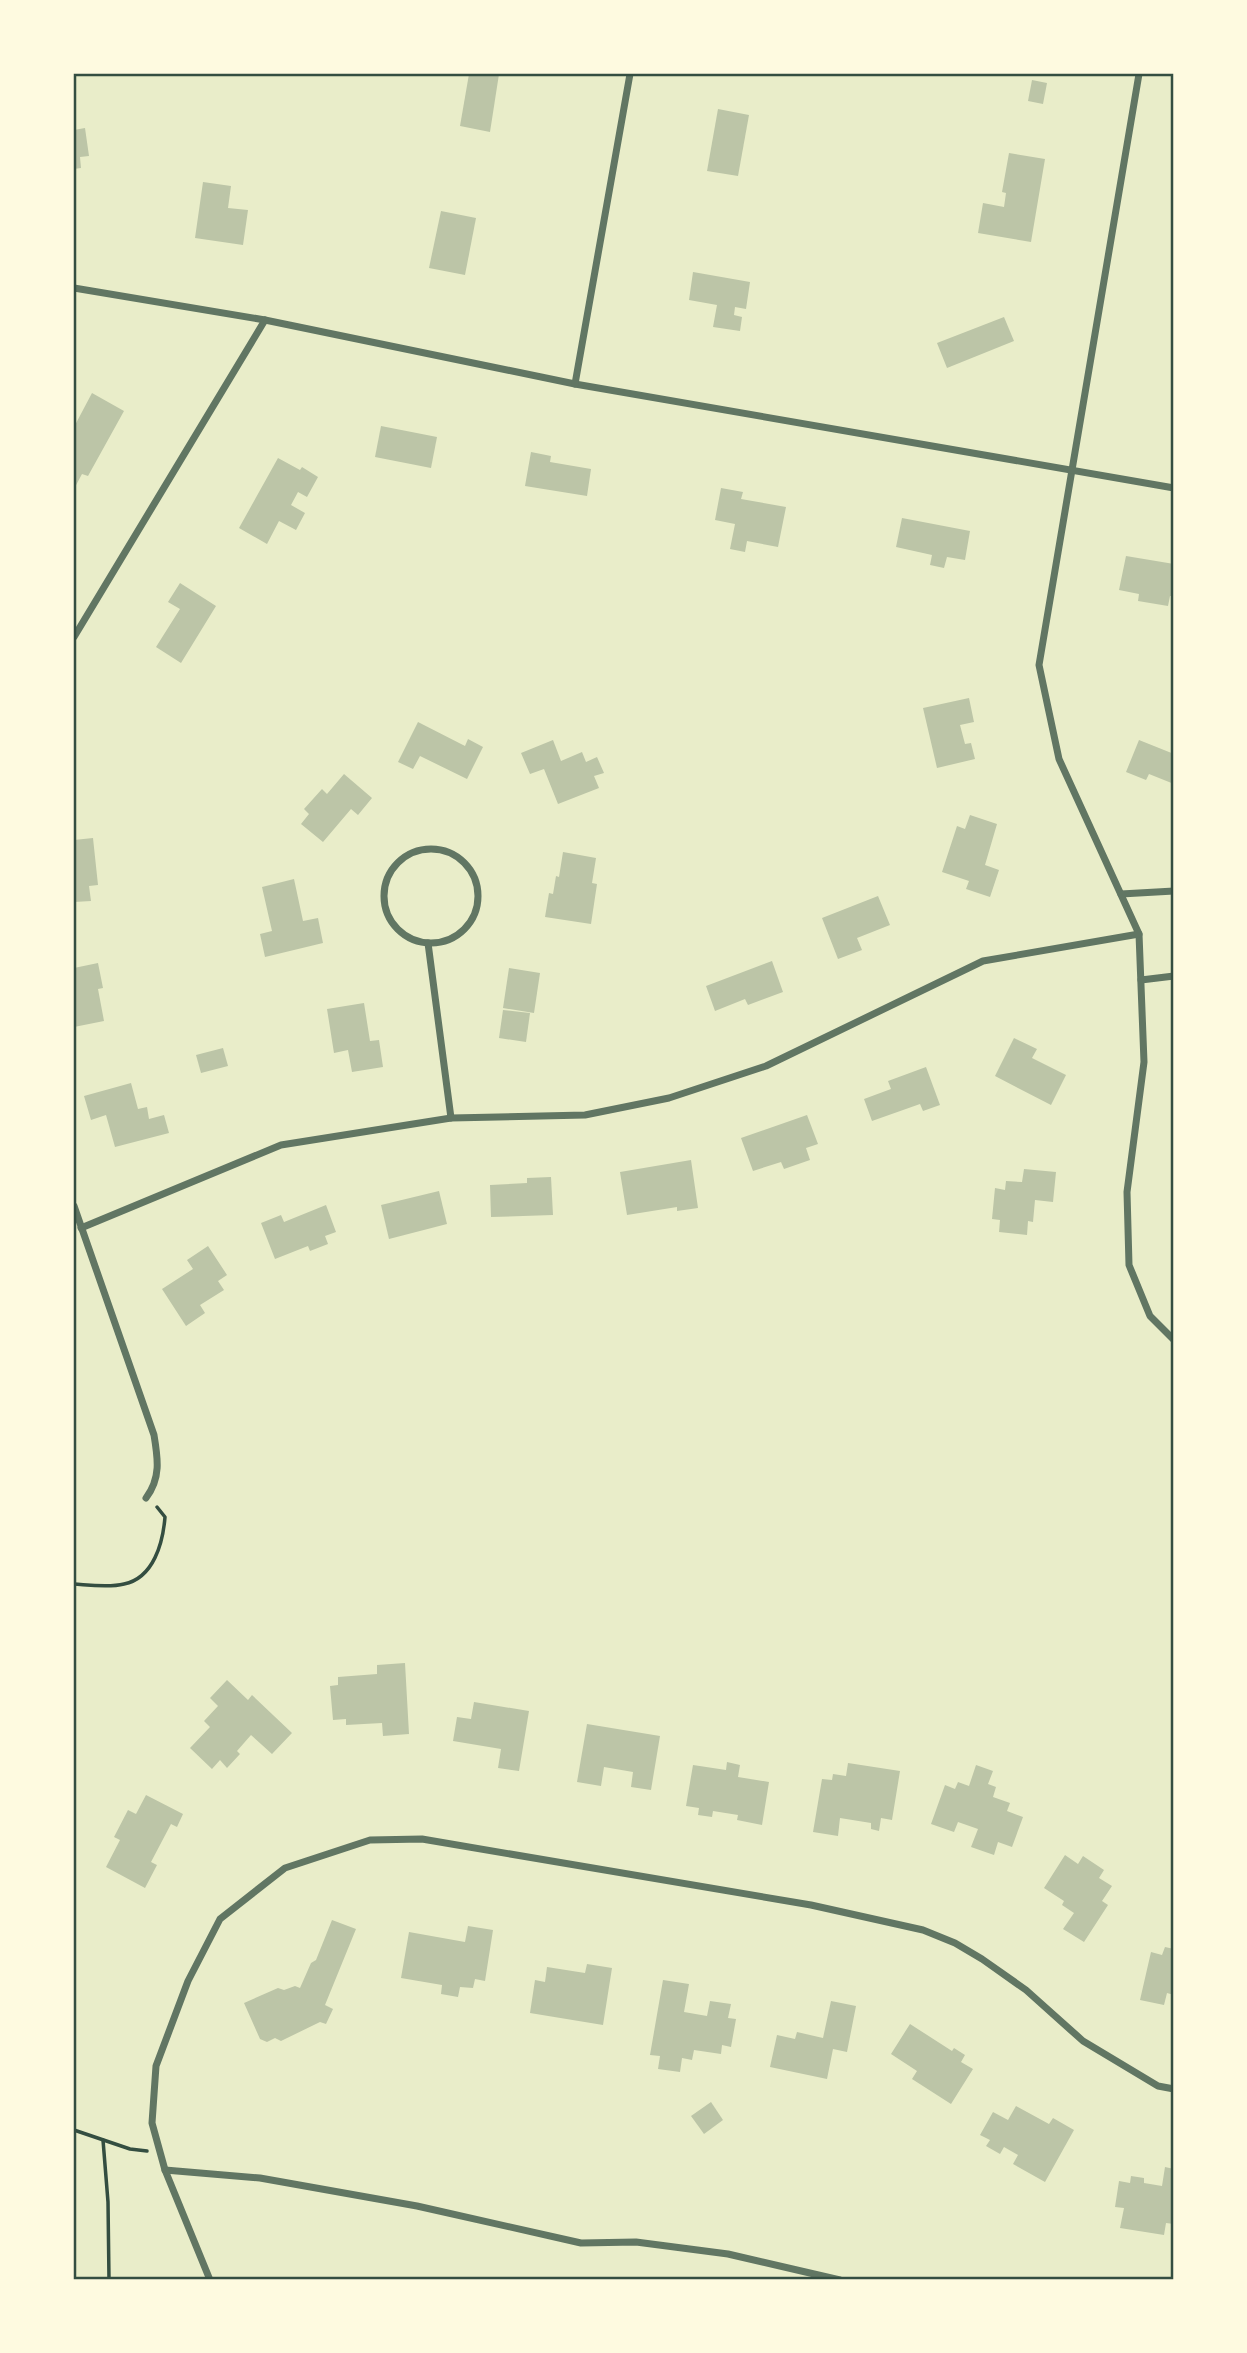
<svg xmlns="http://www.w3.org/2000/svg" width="1247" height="2353" viewBox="0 0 1247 2353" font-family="'Nunito Sans',sans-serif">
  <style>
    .building { fill: #bcc5a7 }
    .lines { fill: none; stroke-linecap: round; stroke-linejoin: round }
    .path { stroke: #344e41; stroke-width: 3.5 }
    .minor { stroke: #617663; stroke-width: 7 }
    .neatline { fill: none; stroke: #344e41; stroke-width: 2.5 }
  </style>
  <rect width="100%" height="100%" fill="#e9edc9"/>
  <g class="building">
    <path d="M 469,74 L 499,74 L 490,132 L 460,126 Z"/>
    <path d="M 1032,80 L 1047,83 L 1043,104 L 1028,101 Z"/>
    <path d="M 718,109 L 749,115 L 738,176 L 707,171 Z"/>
    <path d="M 85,128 L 89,156 L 80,157 L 81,168 L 74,169 L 74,130 Z"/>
    <path d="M 1009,153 L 1045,159 L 1031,242 L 978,233 L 983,203 L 1004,207 L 1006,193 L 1002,192 Z"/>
    <path d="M 203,182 L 231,186 L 228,208 L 248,210 L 243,245 L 195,238 Z"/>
    <path d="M 441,211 L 476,218 L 465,275 L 429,268 Z"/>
    <path d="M 693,272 L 750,282 L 746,309 L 735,307 L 734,315 L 742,317 L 740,331 L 713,327 L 717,305 L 689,300 Z"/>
    <path d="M 1004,317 L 1014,341 L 947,368 L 937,343 Z"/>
    <path d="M 92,393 L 124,411 L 88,476 L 82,474 L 74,489 L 74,427 Z"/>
    <path d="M 381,426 L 437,437 L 431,468 L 375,457 Z"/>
    <path d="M 531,452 L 551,456 L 550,462 L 591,469 L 587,496 L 525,486 Z"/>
    <path d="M 278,458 L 300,470 L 302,467 L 318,477 L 307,497 L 298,492 L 291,505 L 305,513 L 296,530 L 279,521 L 267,544 L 239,528 Z"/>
    <path d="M 721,488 L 743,492 L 741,499 L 786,507 L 778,547 L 747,541 L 745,552 L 730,549 L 735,524 L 715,520 Z"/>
    <path d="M 902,518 L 970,531 L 965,560 L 947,557 L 944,568 L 930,565 L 932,555 L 896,547 Z"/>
    <path d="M 1126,556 L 1174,564 L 1174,596 L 1170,596 L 1168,606 L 1138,601 L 1139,594 L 1119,590 Z"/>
    <path d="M 180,583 L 216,606 L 181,663 L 156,647 L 180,609 L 168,602 Z"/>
    <path d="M 969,698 L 974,722 L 960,725 L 965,744 L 971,743 L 975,759 L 937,768 L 923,708 Z"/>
    <path d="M 418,722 L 465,746 L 468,739 L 483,747 L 467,779 L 420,756 L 413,769 L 398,762 Z"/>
    <path d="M 553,740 L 561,761 L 582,752 L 586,762 L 597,757 L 604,773 L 594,776 L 599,788 L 558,804 L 544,769 L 530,774 L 521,753 Z"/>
    <path d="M 1139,740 L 1174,754 L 1174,784 L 1149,774 L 1146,780 L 1126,772 Z"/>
    <path d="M 344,774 L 372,798 L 358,815 L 351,809 L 323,842 L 301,824 L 309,814 L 304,809 L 322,789 L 327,794 Z"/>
    <path d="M 970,815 L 997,824 L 985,865 L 999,870 L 990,897 L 966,889 L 969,881 L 942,872 L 957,826 L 965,829 Z"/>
    <path d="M 93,838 L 98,885 L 89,886 L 91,901 L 74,902 L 74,840 Z"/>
    <path d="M 563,852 L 596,858 L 592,883 L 597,884 L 591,924 L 545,917 L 549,893 L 553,894 L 556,876 L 559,877 Z"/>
    <path d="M 294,879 L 303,921 L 318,918 L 323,943 L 265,957 L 260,934 L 272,931 L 262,887 Z"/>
    <path d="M 878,896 L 890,925 L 857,938 L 862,950 L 838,959 L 822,918 Z"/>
    <path d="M 772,961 L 783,992 L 748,1005 L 745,999 L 715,1011 L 706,986 Z"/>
    <path d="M 98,963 L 103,988 L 98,989 L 104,1021 L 74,1027 L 74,968 Z"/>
    <path d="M 509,968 L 540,973 L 534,1013 L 503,1008 Z"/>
    <path d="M 364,1003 L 370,1041 L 379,1040 L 383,1067 L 352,1072 L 348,1050 L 334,1053 L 327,1009 Z"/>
    <path d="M 503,1010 L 530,1013 L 526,1042 L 499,1038 Z"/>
    <path d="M 1014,1038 L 1037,1049 L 1032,1058 L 1066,1075 L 1051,1105 L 995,1076 Z"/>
    <path d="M 223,1048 L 228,1066 L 201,1073 L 196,1055 Z"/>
    <path d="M 926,1067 L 940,1105 L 923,1111 L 920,1104 L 872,1121 L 864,1099 L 891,1089 L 888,1081 Z"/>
    <path d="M 131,1083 L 138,1109 L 147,1107 L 149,1119 L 164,1115 L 169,1133 L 115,1147 L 106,1115 L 91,1120 L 84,1096 Z"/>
    <path d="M 807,1115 L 818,1144 L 806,1148 L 810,1160 L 784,1169 L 781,1162 L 753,1171 L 741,1138 Z"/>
    <path d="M 691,1160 L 698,1208 L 677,1211 L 677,1207 L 627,1215 L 620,1172 Z"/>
    <path d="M 1024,1169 L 1056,1172 L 1053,1202 L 1035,1200 L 1033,1222 L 1028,1221 L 1027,1235 L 999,1232 L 1000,1220 L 992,1219 L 995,1188 L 1005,1190 L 1006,1181 L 1022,1182 Z"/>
    <path d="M 551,1177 L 553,1215 L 491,1217 L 490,1185 L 527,1183 L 527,1178 Z"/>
    <path d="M 439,1191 L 447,1224 L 389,1239 L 381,1205 Z"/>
    <path d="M 326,1205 L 336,1232 L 325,1236 L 328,1244 L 310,1251 L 308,1246 L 275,1259 L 261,1223 L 281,1215 L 284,1222 Z"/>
    <path d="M 208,1246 L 227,1275 L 218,1281 L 224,1290 L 200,1305 L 205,1313 L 186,1326 L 162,1289 L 193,1269 L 187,1260 Z"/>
    <path d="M 405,1663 L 409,1734 L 383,1736 L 382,1723 L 346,1725 L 346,1719 L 333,1720 L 330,1686 L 338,1685 L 338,1677 L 377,1674 L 377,1665 Z"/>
    <path d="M 227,1680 L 248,1700 L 252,1695 L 292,1733 L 272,1754 L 251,1735 L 237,1751 L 240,1754 L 227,1768 L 220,1760 L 212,1769 L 190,1748 L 210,1727 L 204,1721 L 218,1706 L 210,1698 Z"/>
    <path d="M 474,1702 L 529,1711 L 519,1771 L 498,1768 L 501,1749 L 453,1741 L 457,1717 L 471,1719 Z"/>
    <path d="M 587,1724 L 660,1736 L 651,1790 L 631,1787 L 633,1772 L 604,1767 L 601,1786 L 577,1782 Z"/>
    <path d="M 727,1762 L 740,1765 L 738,1777 L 769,1782 L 762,1825 L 737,1820 L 738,1815 L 713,1811 L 712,1817 L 698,1815 L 699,1808 L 686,1806 L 693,1765 L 726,1770 Z"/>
    <path d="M 848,1763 L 900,1771 L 892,1820 L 881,1818 L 879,1831 L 871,1829 L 871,1823 L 840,1818 L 838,1836 L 813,1832 L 822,1779 L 832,1780 L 833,1774 L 846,1776 Z"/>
    <path d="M 976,1765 L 993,1771 L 988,1784 L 996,1787 L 993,1797 L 1010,1803 L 1007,1811 L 1023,1817 L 1012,1847 L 998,1842 L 994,1855 L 971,1847 L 978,1829 L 958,1822 L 954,1832 L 931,1824 L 945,1785 L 955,1789 L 958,1782 L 969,1786 Z"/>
    <path d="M 146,1795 L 183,1814 L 177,1827 L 171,1824 L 151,1862 L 157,1865 L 145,1888 L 106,1867 L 120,1840 L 114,1837 L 128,1810 L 136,1814 Z"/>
    <path d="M 1065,1855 L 1078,1864 L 1083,1856 L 1104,1870 L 1099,1878 L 1112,1886 L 1102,1901 L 1108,1905 L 1084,1942 L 1063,1929 L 1074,1913 L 1062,1905 L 1064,1901 L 1044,1888 Z"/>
    <path d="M 332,1920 L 356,1929 L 325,2005 L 333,2009 L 326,2024 L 320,2022 L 281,2041 L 275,2038 L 267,2042 L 260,2039 L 244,2003 L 278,1988 L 284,1990 L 295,1986 L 300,1988 L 311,1963 L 316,1960 Z"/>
    <path d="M 468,1926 L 493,1930 L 485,1981 L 475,1979 L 473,1988 L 460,1987 L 458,1997 L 441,1994 L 442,1985 L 401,1978 L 409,1932 L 465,1942 Z"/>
    <path d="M 1165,1947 L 1174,1949 L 1174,1995 L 1167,1993 L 1164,2005 L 1140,2000 L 1151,1952 L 1162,1955 Z"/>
    <path d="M 587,1964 L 612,1968 L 603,2025 L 530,2013 L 535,1980 L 545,1982 L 547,1967 L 585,1973 Z"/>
    <path d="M 663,1980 L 689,1984 L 684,2012 L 707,2016 L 710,2001 L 731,2004 L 728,2018 L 736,2019 L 731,2047 L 722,2045 L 721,2054 L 694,2050 L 692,2060 L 682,2058 L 680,2072 L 658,2069 L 660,2056 L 650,2055 Z"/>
    <path d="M 831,2001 L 856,2006 L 847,2052 L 833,2049 L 827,2079 L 770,2067 L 777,2035 L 795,2039 L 797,2032 L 823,2038 Z"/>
    <path d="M 910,2024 L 952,2051 L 954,2048 L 965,2055 L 961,2062 L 973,2069 L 951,2104 L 912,2079 L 917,2071 L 891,2054 Z"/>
    <path d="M 711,2102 L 723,2120 L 704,2134 L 691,2116 Z"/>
    <path d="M 1016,2106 L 1049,2124 L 1053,2118 L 1074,2130 L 1045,2182 L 1013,2164 L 1018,2155 L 1004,2147 L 1000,2154 L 986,2146 L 990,2140 L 980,2135 L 993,2112 L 1008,2120 Z"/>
    <path d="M 1165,2167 L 1174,2169 L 1174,2224 L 1166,2223 L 1164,2235 L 1120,2228 L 1124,2208 L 1115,2207 L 1119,2181 L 1130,2183 L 1131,2176 L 1144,2178 L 1144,2183 L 1162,2186 Z"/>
  </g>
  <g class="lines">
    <g class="path">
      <path d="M 74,1584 C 89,1585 109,1588 124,1584 C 154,1578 163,1542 165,1517 L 157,1507"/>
      <path d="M 74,2130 L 130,2149 L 147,2151"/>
      <path d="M 103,2140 L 108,2202 L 109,2280"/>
    </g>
    <g class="minor">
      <path d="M 1139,74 L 1039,665 L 1059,759 L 1139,934 L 1144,1062 L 1127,1192 L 1129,1265 L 1150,1316 L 1174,1340"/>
      <path d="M 74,288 L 265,320 L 575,384 L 1174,488"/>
      <path d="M 575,384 L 630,74"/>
      <path d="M 74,637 L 265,320"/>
      <circle cx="431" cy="896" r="47"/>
      <path d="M 1121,894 L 1174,891"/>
      <path d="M 428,943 L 451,1118"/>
      <path d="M 1141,980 L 1174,976"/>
      <path d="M 74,1206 L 154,1435 C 158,1459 161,1478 146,1498"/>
      <path d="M 81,1228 L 281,1145 L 451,1118 L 585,1115 L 669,1098 L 766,1066 L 983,961 L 1139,934"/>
      <path d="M 165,2170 L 260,2178 L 417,2206 L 581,2243 L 636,2242 L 728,2254 L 840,2280"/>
      <path d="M 210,2280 L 165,2170 L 152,2123 L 156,2066 L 188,1981 L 220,1919 L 285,1868 L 370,1840 L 422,1839 L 811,1905 L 923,1930 L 955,1943 L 982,1959 L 1026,1990 L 1083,2041 L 1158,2086 L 1174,2089"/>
    </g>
  </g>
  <rect width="1247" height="2353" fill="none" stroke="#fefae0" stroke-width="150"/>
  <rect x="75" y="75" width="1097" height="2203" class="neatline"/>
</svg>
